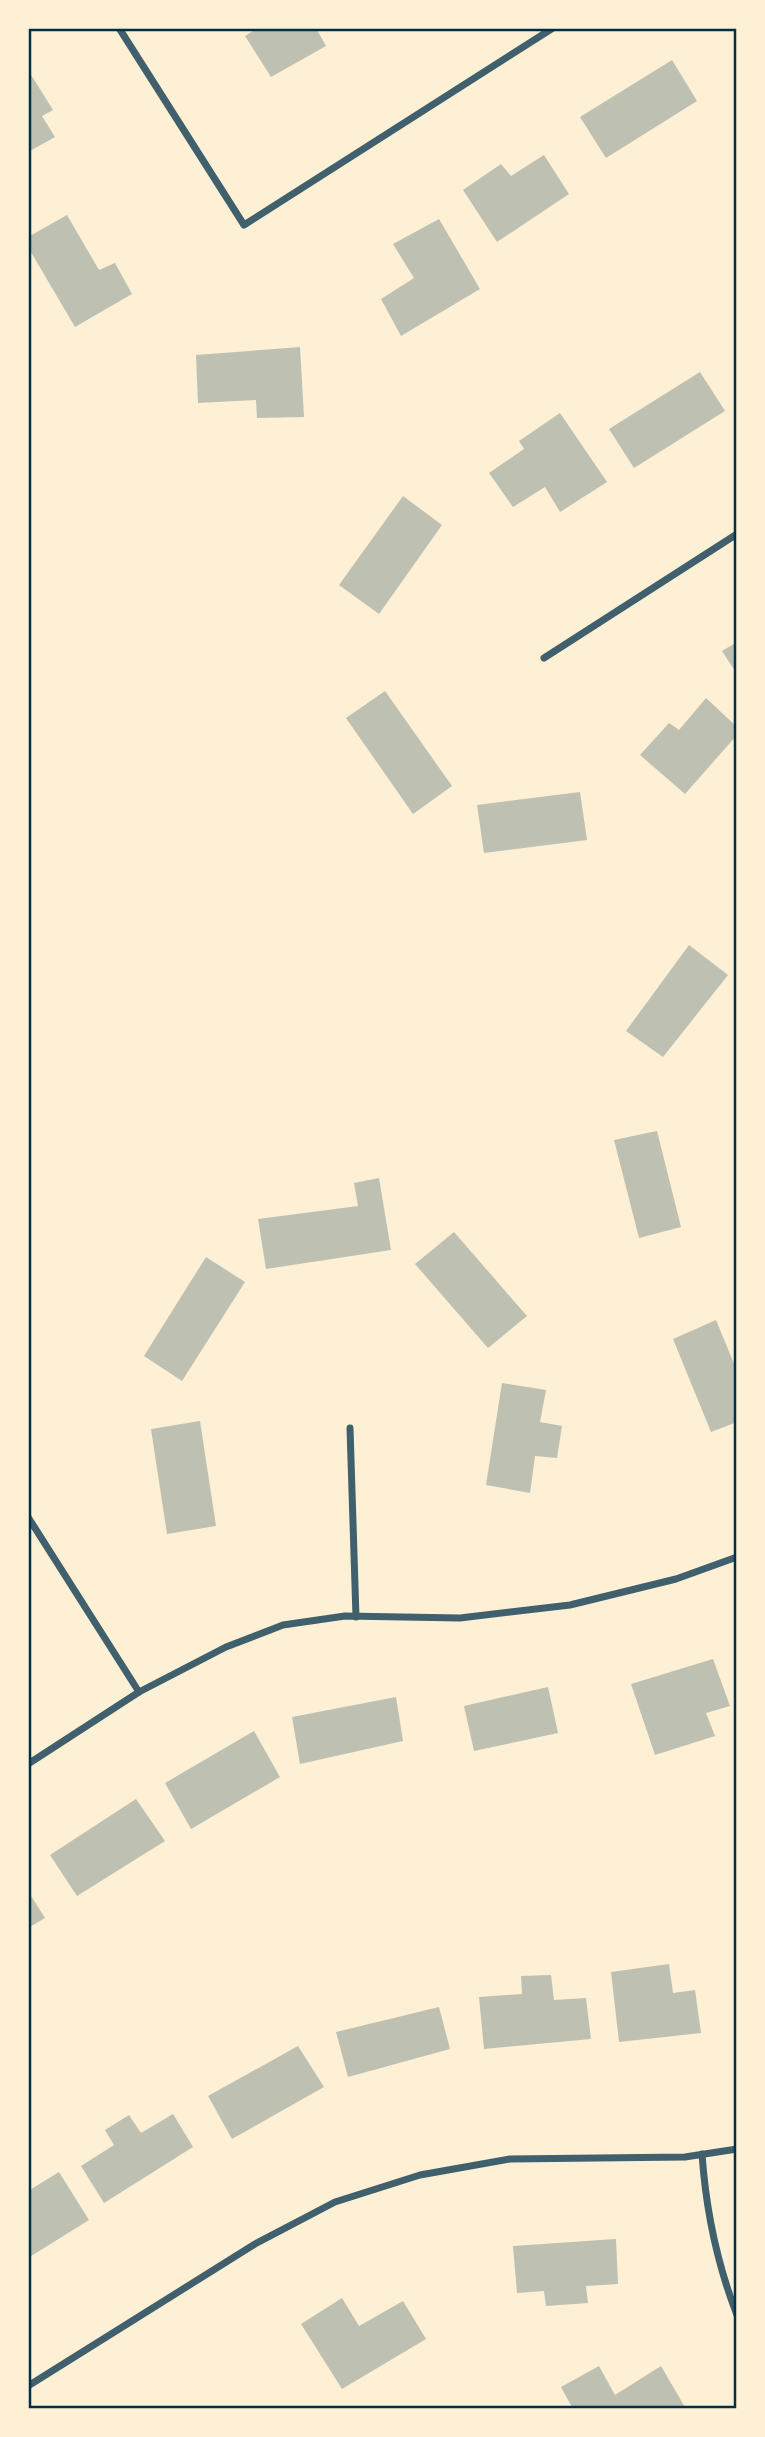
<svg xmlns="http://www.w3.org/2000/svg" width="765" height="2437" viewBox="0 0 765 2437" font-family="'Fira Sans',sans-serif">
  <style>
    .building { fill: #bec0b2 }
    .lines { fill: none; stroke-linecap: round; stroke-linejoin: round }
    .minor { stroke: #3f606c; stroke-width: 7 }
    .neatline { fill: none; stroke: #003049; stroke-width: 2.5 }
  </style>
  <rect width="100%" height="100%" fill="#fdf0d5"/>
  <g class="building">
    <path d="M 251,28 L 316,28 L 326,46 L 271,77 L 245,36 L 253,31 Z"/>
    <path d="M 672,60 L 697,101 L 606,158 L 580,117 Z"/>
    <path d="M 28,70 L 53,110 L 42,116 L 55,137 L 28,152 Z"/>
    <path d="M 544,155 L 569,194 L 497,242 L 463,190 L 501,164 L 511,176 Z"/>
    <path d="M 67,215 L 99,270 L 115,263 L 132,294 L 75,327 L 28,247 L 28,237 Z"/>
    <path d="M 439,219 L 480,289 L 401,336 L 381,299 L 414,278 L 393,244 Z"/>
    <path d="M 300,347 L 304,417 L 257,418 L 256,400 L 198,403 L 196,355 Z"/>
    <path d="M 700,372 L 725,411 L 634,468 L 609,429 Z"/>
    <path d="M 560,413 L 607,482 L 560,512 L 545,487 L 513,507 L 489,473 L 524,449 L 519,441 Z"/>
    <path d="M 403,496 L 442,525 L 379,614 L 339,585 Z"/>
    <path d="M 737,642 L 737,674 L 722,651 Z"/>
    <path d="M 385,691 L 452,786 L 413,814 L 346,718 Z"/>
    <path d="M 706,698 L 737,727 L 737,735 L 685,794 L 640,755 L 669,723 L 679,730 Z"/>
    <path d="M 580,792 L 587,840 L 484,853 L 477,805 Z"/>
    <path d="M 689,945 L 728,975 L 663,1057 L 626,1031 Z"/>
    <path d="M 657,1131 L 681,1227 L 639,1238 L 614,1140 Z"/>
    <path d="M 379,1178 L 391,1250 L 266,1269 L 258,1219 L 358,1206 L 354,1183 Z"/>
    <path d="M 454,1232 L 527,1316 L 488,1348 L 415,1264 Z"/>
    <path d="M 206,1257 L 245,1282 L 182,1381 L 144,1356 Z"/>
    <path d="M 716,1320 L 737,1371 L 737,1422 L 711,1432 L 673,1339 Z"/>
    <path d="M 502,1383 L 546,1390 L 540,1422 L 562,1426 L 557,1458 L 535,1456 L 530,1493 L 486,1485 Z"/>
    <path d="M 200,1421 L 216,1526 L 167,1534 L 151,1429 Z"/>
    <path d="M 713,1659 L 730,1706 L 706,1713 L 715,1736 L 655,1755 L 631,1684 Z"/>
    <path d="M 548,1687 L 558,1733 L 474,1751 L 464,1706 Z"/>
    <path d="M 396,1697 L 403,1741 L 300,1764 L 292,1717 Z"/>
    <path d="M 254,1731 L 280,1777 L 191,1829 L 165,1783 Z"/>
    <path d="M 136,1799 L 165,1841 L 77,1896 L 50,1855 Z"/>
    <path d="M 28,1891 L 45,1918 L 28,1928 Z"/>
    <path d="M 669,1964 L 673,1993 L 695,1990 L 701,2033 L 619,2042 L 611,1972 Z"/>
    <path d="M 551,1975 L 554,2000 L 586,1998 L 591,2039 L 484,2049 L 479,1997 L 522,1994 L 521,1976 Z"/>
    <path d="M 439,2007 L 450,2049 L 348,2077 L 336,2032 Z"/>
    <path d="M 298,2046 L 324,2087 L 232,2139 L 208,2096 Z"/>
    <path d="M 173,2114 L 193,2147 L 104,2203 L 81,2166 L 114,2145 L 105,2130 L 129,2115 L 141,2133 Z"/>
    <path d="M 59,2172 L 89,2220 L 28,2258 L 28,2191 Z"/>
    <path d="M 616,2239 L 618,2284 L 586,2286 L 588,2303 L 546,2306 L 544,2291 L 517,2293 L 513,2246 Z"/>
    <path d="M 342,2298 L 359,2326 L 403,2301 L 426,2339 L 342,2389 L 301,2324 Z"/>
    <path d="M 599,2366 L 615,2395 L 661,2366 L 686,2409 L 573,2409 L 561,2387 Z"/>
  </g>
  <g class="lines">
    <g class="minor">
      <path d="M 119,28 L 244,225 L 553,28"/>
      <path d="M 544,658 L 737,534"/>
      <path d="M 350,1428 L 356,1617"/>
      <path d="M 28,1517 L 139,1692"/>
      <path d="M 28,1764 L 139,1692 L 226,1647 L 283,1625 L 345,1616 L 460,1618 L 570,1605 L 676,1579 L 737,1557"/>
      <path d="M 702,2154 C 706,2211 716,2261 737,2315"/>
      <path d="M 28,2386 L 255,2244 L 335,2202 L 420,2175 L 510,2159 L 685,2157 L 737,2149"/>
    </g>
  </g>
  <rect width="765" height="2437" fill="none" stroke="#fdf0d5" stroke-width="60"/>
  <rect x="30" y="30" width="705" height="2377" class="neatline"/>
</svg>
